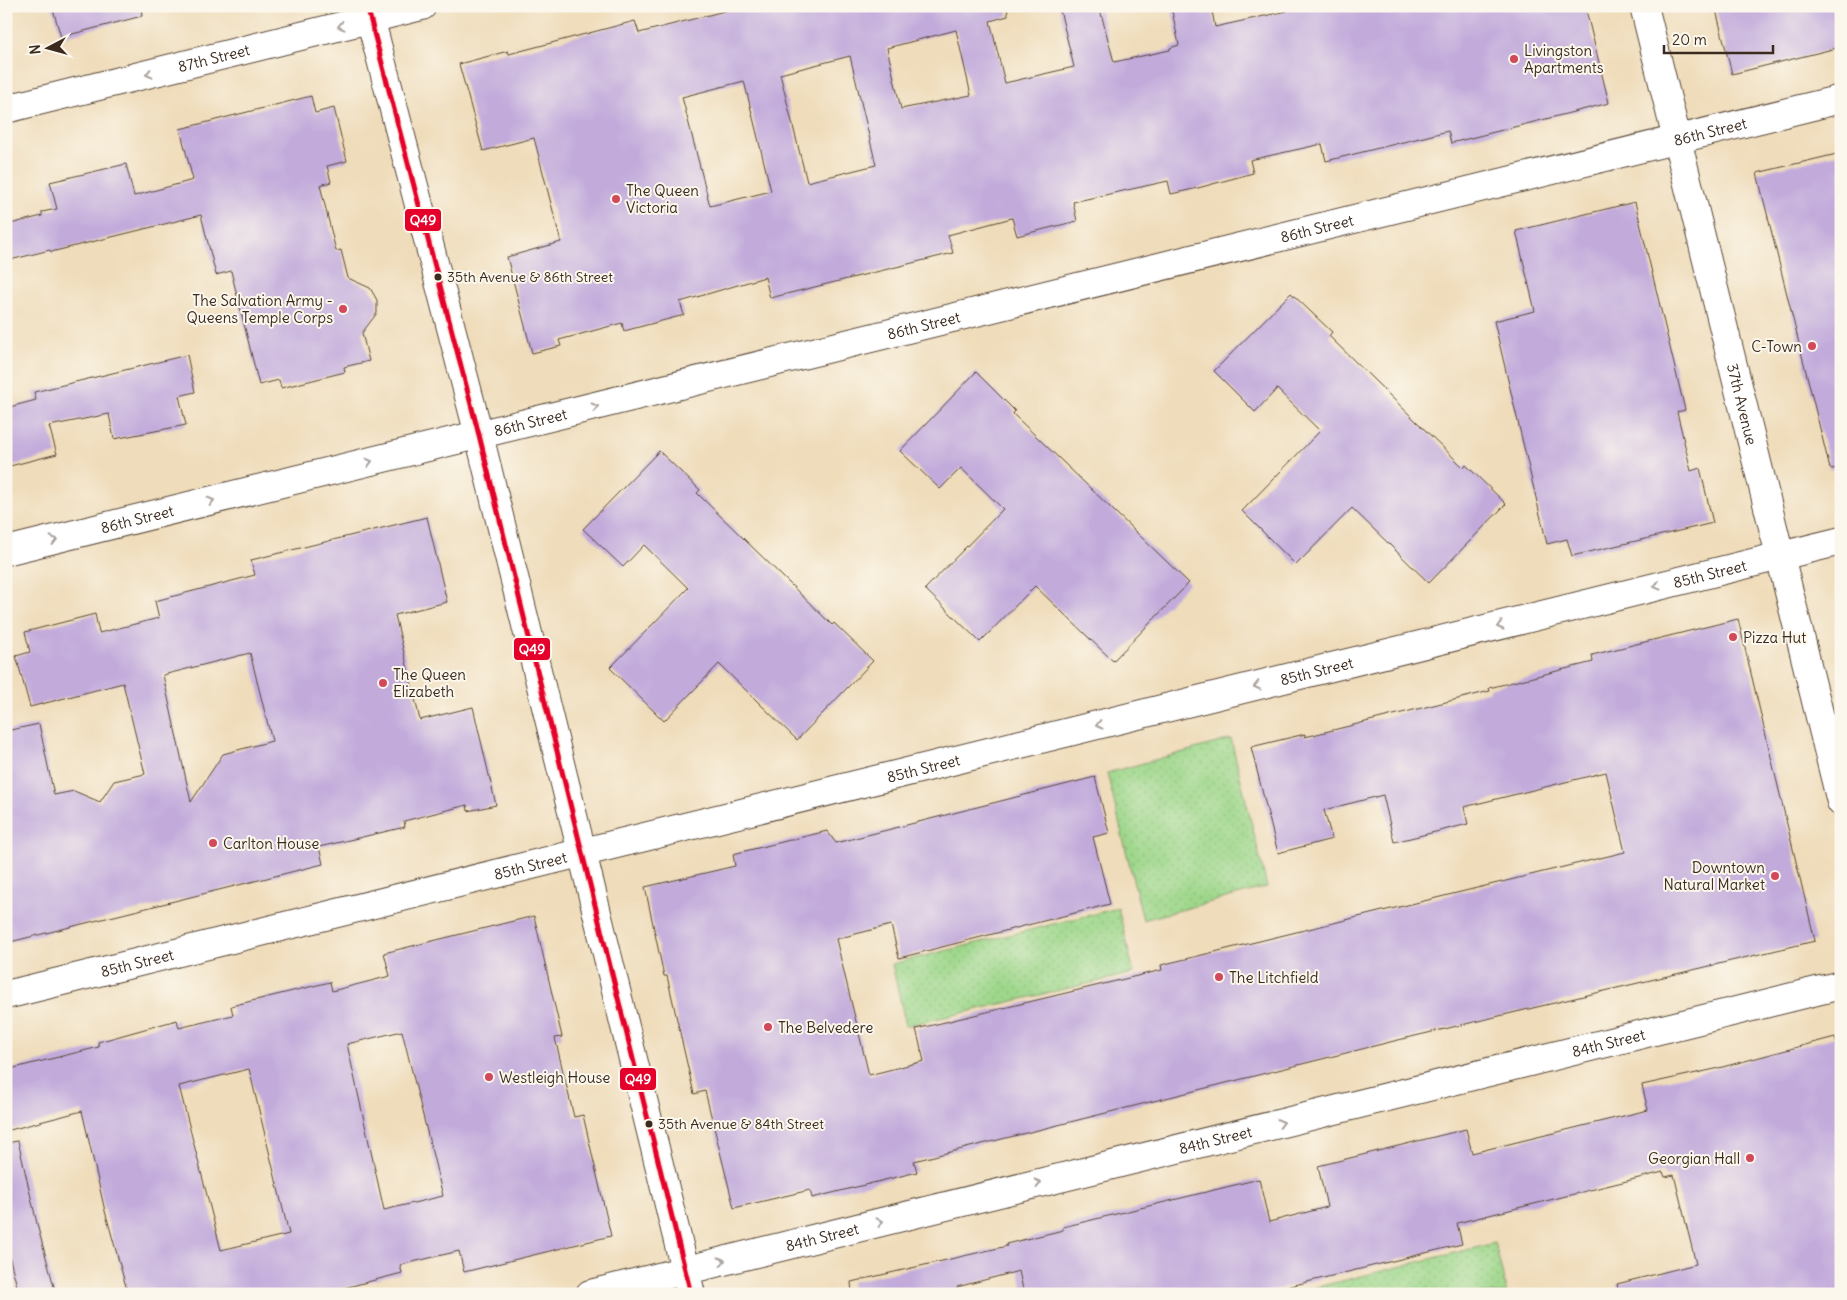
<svg xmlns="http://www.w3.org/2000/svg" width="1847" height="1300" viewBox="0 0 1847 1300" font-family="Delius,sans-serif">
  <style>
    .park { fill: url(#park-dots); stroke: #6c8054 }
    .building { fill: #c2abdb; fill-rule: evenodd }
    .lines { fill: none; stroke-linecap: round; stroke-linejoin: round }
    .street-casing { stroke: #564535; stroke-width: 30 }
    .street { stroke: #fff; stroke-width: 28 }
    .bus-1-casing { stroke: #fbf7ec; stroke-width: 9 }
    .bus-1 { stroke: #e4002b; stroke-width: 5 }
    .oneway { stroke: #a79f9a }
    .poi-dot { fill: #d1495b; stroke: #fbf7ec; stroke-width: 2 }
    .bus-dot { fill: #3b2a1e; stroke: #fbf7ec; stroke-width: 2 }
    .labels { text-anchor: middle; dominant-baseline: central; stroke-width: 4; stroke-linejoin: round; paint-order: stroke }
    .bus-label { font-size: 14px; fill: #3b2a1e; stroke: #fbf7ec; text-anchor: start }
    .poi-label { font-size: 15px; fill: #3b2a1e; stroke: #fbf7ec; text-anchor: start }
    .street-label { font-size: 15px; fill: #3b2a1e; stroke: #fbf7ec }
    .line-badge { stroke: #fbf7ec; stroke-width: 2 }
    .badge-label { font-size: 14px; text-anchor: middle; font-weight: bold; fill: #fff }
  </style>
  <defs>
    <pattern id="park-dots" width="8" height="8" patternUnits="userSpaceOnUse" patternTransform="scale(1.25)"><rect width="8" height="8" fill="#9ed78b"/><path d="M2 2h.1M6 6h.1" fill="none" stroke="#89b978" stroke-width="1.8" stroke-linecap="round"/></pattern>
  </defs>
  <rect width="100%" height="100%" fill="#fbf7ec"/>
  <filter id="ink" filterUnits="userSpaceOnUse"><feTurbulence type="fractalNoise" baseFrequency=".02" numOctaves="2"/><feDisplacementMap in="SourceGraphic" scale="10" xChannelSelector="R" yChannelSelector="G"/><feConvolveMatrix kernelMatrix="1 2 1 2 8 2 1 2 1" color-interpolation-filters="sRGB"/></filter>
  <filter id="wash" filterUnits="userSpaceOnUse"><feTurbulence type="fractalNoise" baseFrequency=".0096" numOctaves="4" result="noise"/><feDisplacementMap in="SourceGraphic" scale="20" xChannelSelector="R" yChannelSelector="G"/><feGaussianBlur stdDeviation="1.12" result="paint"/><feColorMatrix in="noise" values="0 0 0 0 0 0 0 0 0 0 0 0 0 0 0 0 0 1.4 0 .05"/><feComposite in="paint" operator="in"/></filter>
  <g filter="url(#wash)">
    <rect width="100%" height="100%" fill="#efdcba"/>
    <g class="park">
      <path d="M 1231,739 L 1267,887 L 1143,920 L 1107,773 Z"/>
      <path d="M 1118,908 L 1134,973 L 906,1026 L 892,964 Z"/>
      <path d="M 1495,1243 L 1507,1294 L 1289,1294 Z"/>
    </g>
    <g id="blocks">
      <g class="building">
        <path d="M 52,6 L 141,6 L 142,16 L 61,37 Z"/>
        <path d="M 744,6 L 1007,6 L 1008,16 L 990,21 L 1005,83 L 1074,67 L 1059,6 L 1099,6 L 1114,62 L 1170,50 L 1170,48 L 1179,45 L 1171,6 L 1211,6 L 1215,27 L 1287,11 L 1286,6 L 1585,6 L 1609,103 L 1451,143 L 1448,131 L 1326,161 L 1322,144 L 1250,160 L 1253,173 L 1198,188 L 1171,194 L 1168,181 L 1073,202 L 1077,221 L 1017,236 L 1012,218 L 948,235 L 953,253 L 770,298 L 765,277 L 680,302 L 684,315 L 624,331 L 622,323 L 559,340 L 561,346 L 532,353 L 507,257 L 561,242 L 534,138 L 483,151 L 459,64 L 508,51 L 509,54 L 635,21 L 639,33 ZM 956,30 L 971,95 L 901,109 L 887,48 ZM 850,56 L 876,165 L 807,182 L 780,74 ZM 744,81 L 771,191 L 710,206 L 682,97 Z"/>
        <path d="M 1715,6 L 1841,6 L 1841,47 L 1732,74 Z"/>
        <path d="M 311,96 L 315,113 L 334,108 L 347,161 L 327,166 L 331,182 L 320,185 L 336,251 L 341,250 L 348,278 L 370,288 L 377,300 L 377,313 L 362,333 L 369,361 L 344,367 L 345,372 L 281,388 L 279,380 L 259,385 L 231,271 L 216,275 L 201,215 L 51,252 L 50,250 L 6,261 L 6,225 L 42,216 L 42,212 L 57,209 L 50,182 L 126,164 L 134,196 L 193,180 L 180,129 Z"/>
        <path d="M 1841,153 L 1841,468 L 1830,469 L 1757,173 Z"/>
        <path d="M 1635,202 L 1685,410 L 1677,412 L 1691,471 L 1700,468 L 1713,523 L 1572,556 L 1567,539 L 1547,544 L 1494,321 L 1535,311 L 1516,231 Z"/>
        <path d="M 1291,293 L 1332,332 L 1329,336 L 1464,468 L 1466,465 L 1506,504 L 1429,583 L 1352,508 L 1296,565 L 1242,511 L 1320,431 L 1277,389 L 1255,412 L 1214,371 Z"/>
        <path d="M 187,355 L 195,392 L 179,396 L 186,425 L 114,439 L 109,414 L 49,426 L 57,454 L 6,467 L 6,408 L 36,400 L 34,392 Z"/>
        <path d="M 976,372 L 1015,411 L 1013,414 L 1189,583 L 1113,661 L 1035,586 L 980,642 L 925,589 L 1003,509 L 961,468 L 940,489 L 900,451 Z"/>
        <path d="M 659,451 L 700,490 L 697,493 L 832,625 L 834,623 L 873,661 L 797,740 L 719,664 L 664,721 L 610,668 L 688,588 L 644,545 L 623,567 L 583,529 Z"/>
        <path d="M 427,517 L 447,602 L 395,615 L 420,720 L 473,707 L 496,805 L 468,811 L 467,805 L 404,821 L 405,827 L 319,847 L 323,864 L 6,943 L 6,731 L 39,724 L 54,795 L 74,791 L 100,802 L 114,781 L 145,774 L 123,683 L 30,707 L 16,656 L 30,652 L 25,632 L 95,614 L 99,633 L 159,618 L 155,601 L 255,575 L 251,560 ZM 250,653 L 272,741 L 223,754 L 191,802 L 163,675 Z"/>
        <path d="M 1738,619 L 1815,941 L 1394,1041 L 914,1161 L 917,1172 L 812,1198 L 810,1190 L 734,1208 L 705,1091 L 694,1094 L 667,976 L 664,976 L 645,887 L 735,866 L 733,854 L 827,831 L 836,843 L 1095,777 L 1109,833 L 1093,837 L 1110,904 L 899,958 L 891,925 L 836,939 L 869,1075 L 924,1061 L 916,1029 L 1162,970 L 1161,965 L 1625,852 L 1606,772 L 1464,807 L 1468,824 L 1394,842 L 1383,795 L 1324,810 L 1332,839 L 1278,853 L 1251,747 L 1305,734 L 1305,737 L 1490,691 L 1489,688 L 1593,662 L 1592,655 Z"/>
        <path d="M 534,916 L 562,1037 L 555,1038 L 574,1117 L 583,1115 L 611,1236 L 464,1272 L 459,1251 L 400,1265 L 402,1273 L 321,1294 L 128,1294 L 105,1211 L 82,1111 L 6,1131 L 6,1070 L 99,1047 L 98,1042 L 177,1020 L 179,1028 L 233,1015 L 231,1006 L 330,982 L 332,991 L 390,976 L 384,953 ZM 402,1031 L 443,1196 L 384,1210 L 347,1044 ZM 249,1069 L 289,1234 L 221,1250 L 179,1086 Z"/>
        <path d="M 1835,1037 L 1841,1061 L 1841,1294 L 1619,1294 L 1617,1284 L 1696,1264 L 1674,1175 L 1665,1177 L 1663,1172 L 1457,1223 L 1462,1244 L 1258,1294 L 1024,1294 L 1019,1271 L 957,1287 L 959,1294 L 852,1294 L 851,1282 L 1007,1246 L 1006,1244 L 1063,1230 L 1063,1227 L 1259,1179 L 1269,1222 L 1327,1207 L 1318,1166 L 1466,1129 L 1472,1153 L 1648,1110 L 1642,1085 L 1715,1069 Z"/>
        <path d="M 18,1141 L 38,1228 L 56,1294 L 19,1294 L 6,1244 L 6,1143 Z"/>
      </g>
    </g>
  </g>
  <g filter="url(#ink)">
    <use href="#blocks" fill-opacity="0" stroke="#564535" stroke-width="1"/>
    <g class="lines">
      <defs>
        <g id="street">
          <path d="M 367,6 L 479,435 L 691,1294"/>
          <path id="s1" d="M 1644,6 L 1841,802"/>
          <path id="s2" d="M 6,109 L 422,6"/>
          <path id="s3" d="M 6,551 L 1841,99"/>
          <path id="s4" d="M 6,995 L 1841,541"/>
          <path id="s5" d="M 590,1294 L 1841,985"/>
        </g>
      </defs>
      <use href="#street" class="street-casing"/>
      <use href="#street" class="street"/>
      <defs>
        <path id="bus-1" d="M 367,6 L 479,435 L 691,1294"/>
      </defs>
      <use href="#bus-1" class="bus-1-casing"/>
      <use href="#bus-1" class="bus-1"/>
    </g>
    <defs><path id="oneway-chevron" d="M-2-3.5L2.5 0L-2 3.5" fill="none" stroke-width="1.6" stroke-linecap="round" stroke-linejoin="round" transform="scale(1.25)"/></defs>
    <g class="oneway">
      <use href="#oneway-chevron" transform="translate(341 26) rotate(166)"/>
      <use href="#oneway-chevron" transform="translate(149 74) rotate(166)"/>
      <use href="#oneway-chevron" transform="translate(595 407) rotate(-14)"/>
      <use href="#oneway-chevron" transform="translate(369 462) rotate(-14)"/>
      <use href="#oneway-chevron" transform="translate(211 501) rotate(-14)"/>
      <use href="#oneway-chevron" transform="translate(54 540) rotate(-14)"/>
      <use href="#oneway-chevron" transform="translate(1657 586) rotate(166)"/>
      <use href="#oneway-chevron" transform="translate(1500 626) rotate(166)"/>
      <use href="#oneway-chevron" transform="translate(1257 686) rotate(166)"/>
      <use href="#oneway-chevron" transform="translate(1099 725) rotate(166)"/>
      <use href="#oneway-chevron" transform="translate(1281 1123) rotate(-14)"/>
      <use href="#oneway-chevron" transform="translate(1038 1183) rotate(-14)"/>
      <use href="#oneway-chevron" transform="translate(880 1222) rotate(-14)"/>
      <use href="#oneway-chevron" transform="translate(722 1261) rotate(-14)"/>
    </g>
  </g>
  <g class="poi-dot">
    <circle cx="1514" cy="59" r="5"/>
    <circle cx="616" cy="199" r="5"/>
    <circle cx="343" cy="309" r="5"/>
    <circle cx="1812" cy="346" r="5"/>
    <circle cx="1733" cy="637" r="5"/>
    <circle cx="383" cy="683" r="5"/>
    <circle cx="213" cy="843" r="5"/>
    <circle cx="1775" cy="876" r="5"/>
    <circle cx="1219" cy="977" r="5"/>
    <circle cx="768" cy="1027" r="5"/>
    <circle cx="489" cy="1077" r="5"/>
    <circle cx="1750" cy="1158" r="5"/>
  </g>
  <g class="bus-dot">
    <circle cx="438" cy="277" r="4.5"/>
    <circle cx="649" cy="1124" r="4.5"/>
  </g>
  <g class="labels">
    <g class="bus-label">
      <text x="447" y="277">35th Avenue &amp; 86th Street</text>
      <text x="658" y="1124">35th Avenue &amp; 84th Street</text>
    </g>
    <g class="poi-label">
      <text x="1524" y="50">Livingston<tspan x="1524" dy="17">Apartments</tspan></text>
      <text x="626" y="190">The Queen<tspan x="626" dy="17">Victoria</tspan></text>
      <text x="333" y="300" text-anchor="end">The Salvation Army -<tspan x="333" dy="17">Queens Temple Corps</tspan></text>
      <text x="1802" y="346" text-anchor="end">C-Town</text>
      <text x="1743" y="637">Pizza Hut</text>
      <text x="393" y="674">The Queen<tspan x="393" dy="17">Elizabeth</tspan></text>
      <text x="223" y="843">Carlton House</text>
      <text x="1765" y="867" text-anchor="end">Downtown<tspan x="1765" dy="17">Natural Market</tspan></text>
      <text x="1229" y="977">The Litchfield</text>
      <text x="778" y="1027">The Belvedere</text>
      <text x="499" y="1077">Westleigh House</text>
      <text x="1740" y="1158" text-anchor="end">Georgian Hall</text>
    </g>
    <g class="street-label">
      <text stroke="none"><textPath href="#s2" startOffset="214">87th Street</textPath></text>
      <text stroke="none"><textPath href="#s3" startOffset="1755">86th Street</textPath></text>
      <text stroke="none"><textPath href="#s3" startOffset="1350">86th Street</textPath></text>
      <text stroke="none"><textPath href="#s3" startOffset="945">86th Street</textPath></text>
      <text stroke="none"><textPath href="#s1" startOffset="410">37th Avenue</textPath></text>
      <text stroke="none"><textPath href="#s3" startOffset="540">86th Street</textPath></text>
      <text stroke="none"><textPath href="#s3" startOffset="135">86th Street</textPath></text>
      <text stroke="none"><textPath href="#s4" startOffset="1755">85th Street</textPath></text>
      <text stroke="none"><textPath href="#s4" startOffset="1350">85th Street</textPath></text>
      <text stroke="none"><textPath href="#s4" startOffset="945">85th Street</textPath></text>
      <text stroke="none"><textPath href="#s4" startOffset="540">85th Street</textPath></text>
      <text stroke="none"><textPath href="#s4" startOffset="135">85th Street</textPath></text>
      <text stroke="none"><textPath href="#s5" startOffset="1049">84th Street</textPath></text>
      <text stroke="none"><textPath href="#s5" startOffset="644">84th Street</textPath></text>
      <text stroke="none"><textPath href="#s5" startOffset="239">84th Street</textPath></text>
    </g>
  </g>
  <g class="line-badge">
    <rect x="404" y="208" width="38" height="24" rx="5" fill="#e4002b"/>
    <rect x="513" y="637" width="38" height="24" rx="5" fill="#e4002b"/>
    <rect x="619" y="1067" width="38" height="24" rx="5" fill="#e4002b"/>
  </g>
  <g class="badge-label">
    <text x="423" y="225">Q49</text>
    <text x="532" y="654">Q49</text>
    <text x="638" y="1084">Q49</text>
  </g>
  <rect width="1847" height="1300" fill="none" stroke="#fbf7ec" stroke-width="25"/>
  <g transform="translate(48 48) rotate(264)" stroke="#fbf7ec" stroke-width="4" paint-order="stroke">
  <path d="M0-4L9 19L0 12L-9 19Z" fill="#3b2a1e"/>
  <text y="-8" font-size="14" font-weight="bold" text-anchor="middle" fill="#3b2a1e">N</text>
  </g>
  <path d="M1664 45v8h109v-8" fill="none" stroke="#3b2a1e" stroke-width="2.5"/>
  <text x="1672" y="45" font-size="15" fill="#3b2a1e" stroke="#fbf7ec" stroke-width="4" paint-order="stroke">20 m</text>
</svg>
